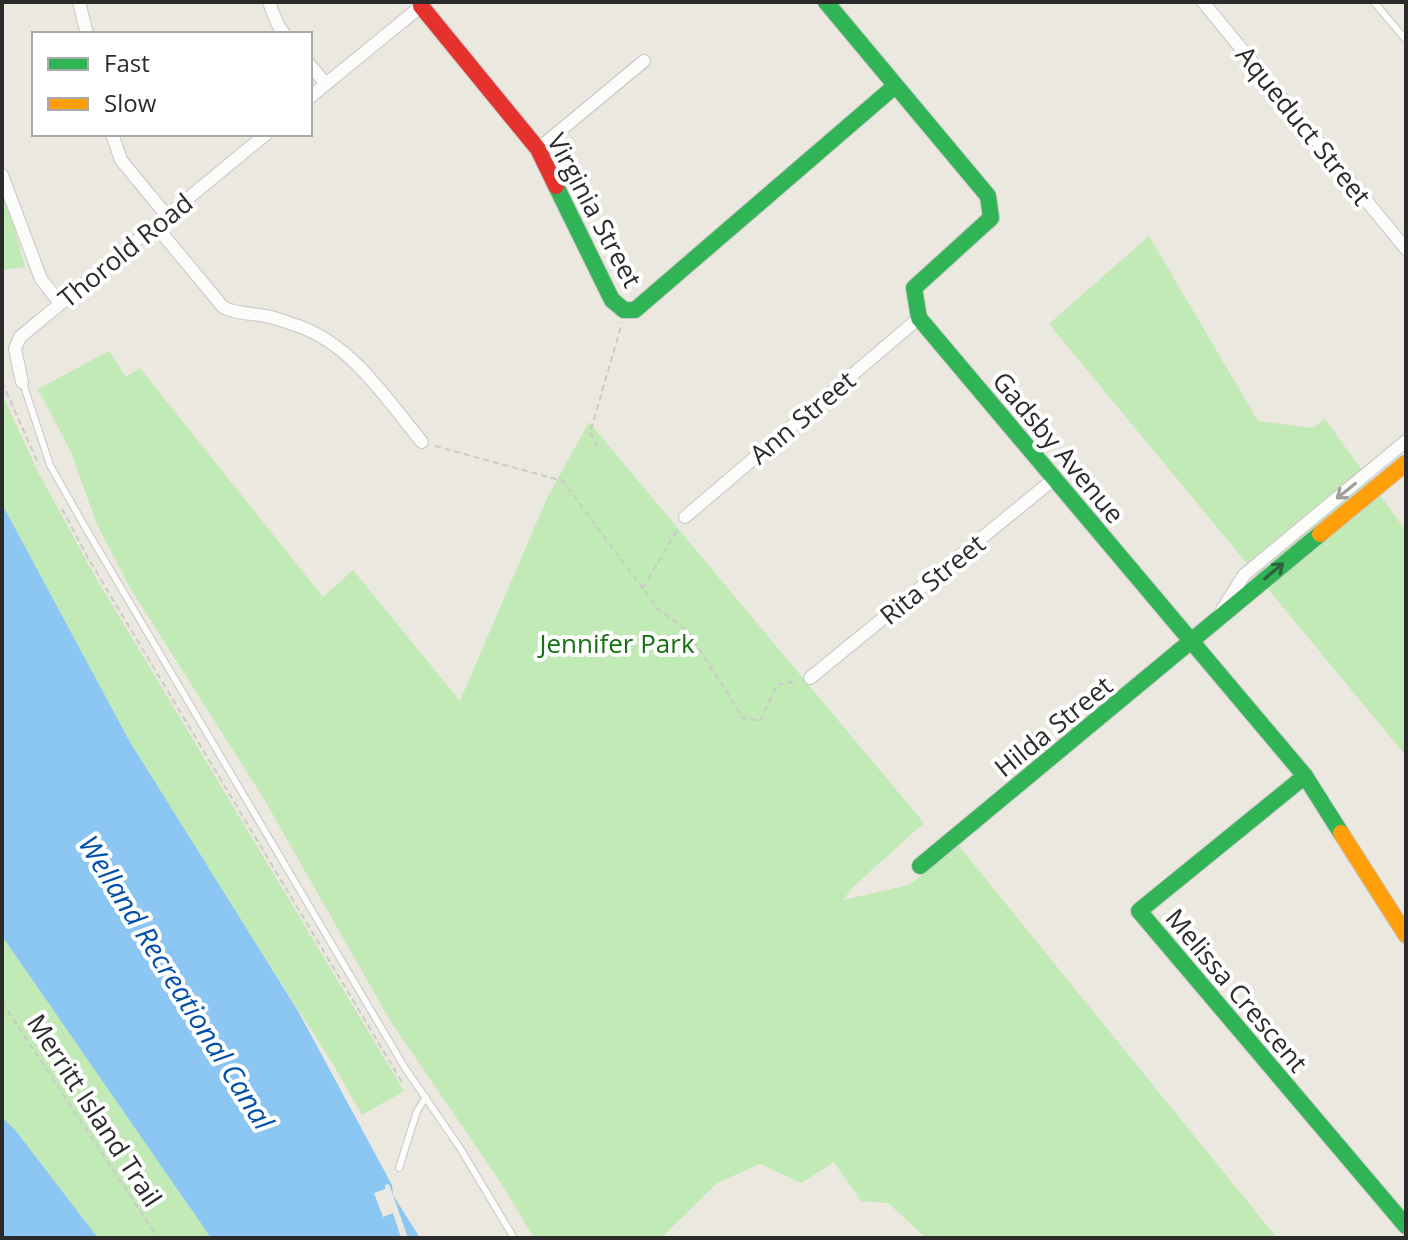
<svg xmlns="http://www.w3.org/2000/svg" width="1408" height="1240" viewBox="0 0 1408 1240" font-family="'Open Sans',sans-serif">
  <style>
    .green { fill: #c2eab6 }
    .water { fill: #8cc6f3 }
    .pier { fill: #ebe8e0 }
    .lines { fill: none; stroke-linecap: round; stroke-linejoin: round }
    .lane-casing { stroke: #c8c6c6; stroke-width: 8 }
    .street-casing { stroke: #c8c6c6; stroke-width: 14 }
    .fast-casing { stroke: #c8c6c6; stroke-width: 18 }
    .slow-casing { stroke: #c8c6c6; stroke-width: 18 }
    .jam-casing { stroke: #c8c6c6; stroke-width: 18 }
    .path { stroke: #cacac8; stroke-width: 2; stroke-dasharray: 6 4; stroke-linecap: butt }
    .lane { stroke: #fcfcfa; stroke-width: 6 }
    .street { stroke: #fcfcfa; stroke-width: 12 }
    .fast { stroke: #30b455; stroke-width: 16 }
    .slow { stroke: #ff9f0a; stroke-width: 16 }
    .jam { stroke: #e5322d; stroke-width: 16 }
    .oneway { stroke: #9e9e9d }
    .oneway2 { stroke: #2d623c }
    .labels { text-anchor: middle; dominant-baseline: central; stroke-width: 8; stroke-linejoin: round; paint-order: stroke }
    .street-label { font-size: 26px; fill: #2b2b2b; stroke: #fff }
    .park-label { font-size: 26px; fill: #157112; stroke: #fff }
    .water-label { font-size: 28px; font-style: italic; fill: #0050ab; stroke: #fff }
  </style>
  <rect width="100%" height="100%" fill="#ebe8e0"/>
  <g class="green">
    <path d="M 2,182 L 25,267 L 2,270 Z"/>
    <path d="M 1149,236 L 1258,421 L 1312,428 L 1325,419 L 1406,531 L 1406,756 L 1049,324 Z"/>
    <path d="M 109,351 L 126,377 L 140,368 L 323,597 L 353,570 L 460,701 L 547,498 L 589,422 L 924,823 L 853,887 L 843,900 L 909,885 L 959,846 L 1277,1238 L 926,1238 L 888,1203 L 861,1201 L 834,1162 L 801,1183 L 760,1164 L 717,1183 L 661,1238 L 534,1238 L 501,1183 L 391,1022 L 264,799 L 130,588 L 96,522 L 71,452 L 38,389 Z"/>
    <path d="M 2,394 L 38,472 L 96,578 L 404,1091 L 362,1115 L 333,1064 L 204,863 L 130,742 L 2,505 Z"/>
    <path d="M 2,936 L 211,1238 L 98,1238 L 16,1131 L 2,1117 Z"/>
  </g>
  <g class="water">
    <path d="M 2,504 L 130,742 L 298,1011 L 392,1185 L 393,1195 L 420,1238 L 211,1238 L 2,936 Z"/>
    <path d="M 2,1117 L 16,1131 L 98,1238 L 2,1238 Z"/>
  </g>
  <path class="pier" d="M 389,1184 L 408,1238 L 401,1238 L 393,1213 L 383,1217 L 374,1193 L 385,1189 L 385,1185 Z"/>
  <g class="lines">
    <defs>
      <g id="lane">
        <path d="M 1374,2 L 1406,40"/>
        <path d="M 23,383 L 50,465 L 85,527 L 405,1068 L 460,1148 L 514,1238"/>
        <path d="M 399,1168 L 417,1111 L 426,1097"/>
      </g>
      <g id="street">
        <path d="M 79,2 L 87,34"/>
        <path d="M 269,2 L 277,23 L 284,34"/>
        <path d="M 1203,2 L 1406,249"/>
        <path d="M 310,65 L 326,84"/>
        <path d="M 310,97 L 425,3"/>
        <path d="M 112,134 L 121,160 L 167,216"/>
        <path d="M 538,149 L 644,61"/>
        <path d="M 2,175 L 41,279 L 60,303"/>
        <path d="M 155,225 L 223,307 C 235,314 251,313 265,316 C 277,318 289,323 301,327 C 354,347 387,400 422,442"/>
        <path d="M 22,382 L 15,349 L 20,337 L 266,134"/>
        <path d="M 685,517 L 919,318"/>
        <path d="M 1217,618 L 1244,575 L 1406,441"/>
        <path d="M 810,678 L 1054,479"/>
      </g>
      <g id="fast">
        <path d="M 826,2 L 988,196 L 991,218 L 914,288 L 919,318 L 1305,776 L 1341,833"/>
        <path d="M 556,186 L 612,300 L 624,310 L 635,310 L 895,86"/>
        <path d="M 1305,776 L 1139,911 L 1406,1226"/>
        <path d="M 920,866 L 1320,534"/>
      </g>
      <g id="slow">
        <path d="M 1320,534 L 1406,463"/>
        <path d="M 1341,833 L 1406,935"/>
      </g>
      <path id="jam" d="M 421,6 L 538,149 L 556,186"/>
    </defs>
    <use href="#lane" class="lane-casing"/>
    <use href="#street" class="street-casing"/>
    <use href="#fast" class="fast-casing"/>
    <use href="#slow" class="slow-casing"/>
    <use href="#jam" class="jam-casing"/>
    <g class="path">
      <path d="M 2,382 L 39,465"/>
      <path d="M 435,446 L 563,481 L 658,609 L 688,631 L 743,718 L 760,721 L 777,685 L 797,681"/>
      <path d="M 598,447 L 590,433 L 622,323"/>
      <path d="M 62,509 L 88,558 L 402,1082"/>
      <path d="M 643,588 L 678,528"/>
      <path d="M 2,1002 L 158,1238"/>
    </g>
    <use href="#lane" class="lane"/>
    <use href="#street" class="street"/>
    <use href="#fast" class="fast"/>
    <use href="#slow" class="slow"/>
    <use href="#jam" class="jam"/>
  </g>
  <defs><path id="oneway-shaft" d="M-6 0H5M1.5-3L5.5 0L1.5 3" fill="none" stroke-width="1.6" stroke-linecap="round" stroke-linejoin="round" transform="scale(2)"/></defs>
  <use class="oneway" href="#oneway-shaft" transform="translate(1346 491) rotate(141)"/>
  <use class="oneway2" href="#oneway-shaft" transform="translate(1274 571) rotate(-40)"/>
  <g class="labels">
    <g class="street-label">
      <text transform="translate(1304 125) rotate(51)">Aqueduct Street</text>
      <text transform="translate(595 210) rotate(62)">Virginia Street</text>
      <text transform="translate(125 250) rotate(-39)">Thorold Road</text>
      <text transform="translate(802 417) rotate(-40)">Ann Street</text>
      <text transform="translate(1059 447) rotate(50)">Gadsby Avenue</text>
      <text transform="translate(932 579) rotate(-39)">Rita Street</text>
      <text transform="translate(1053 726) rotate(-39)">Hilda Street</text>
      <text transform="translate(1237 990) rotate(50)">Melissa Crescent</text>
      <text transform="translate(95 1110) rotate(57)">Merritt Island Trail</text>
    </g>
    <g class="park-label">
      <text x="617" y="643">Jennifer Park</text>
    </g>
    <g class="water-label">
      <text transform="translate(177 982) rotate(58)">Welland Recreational Canal</text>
    </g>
  </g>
  <rect width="1408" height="1240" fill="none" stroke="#2b2b2b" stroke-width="8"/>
  <rect x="32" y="32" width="280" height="104" fill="#ffffff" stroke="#aaaaaa" stroke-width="2"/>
  <rect x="48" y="58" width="40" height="12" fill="#30b455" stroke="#aaaaaa" stroke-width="2"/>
  <text x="104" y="72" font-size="24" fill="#2b2b2b">Fast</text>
  <rect x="48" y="98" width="40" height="12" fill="#ff9f0a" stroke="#aaaaaa" stroke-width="2"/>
  <text x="104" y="112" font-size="24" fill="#2b2b2b">Slow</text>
</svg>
